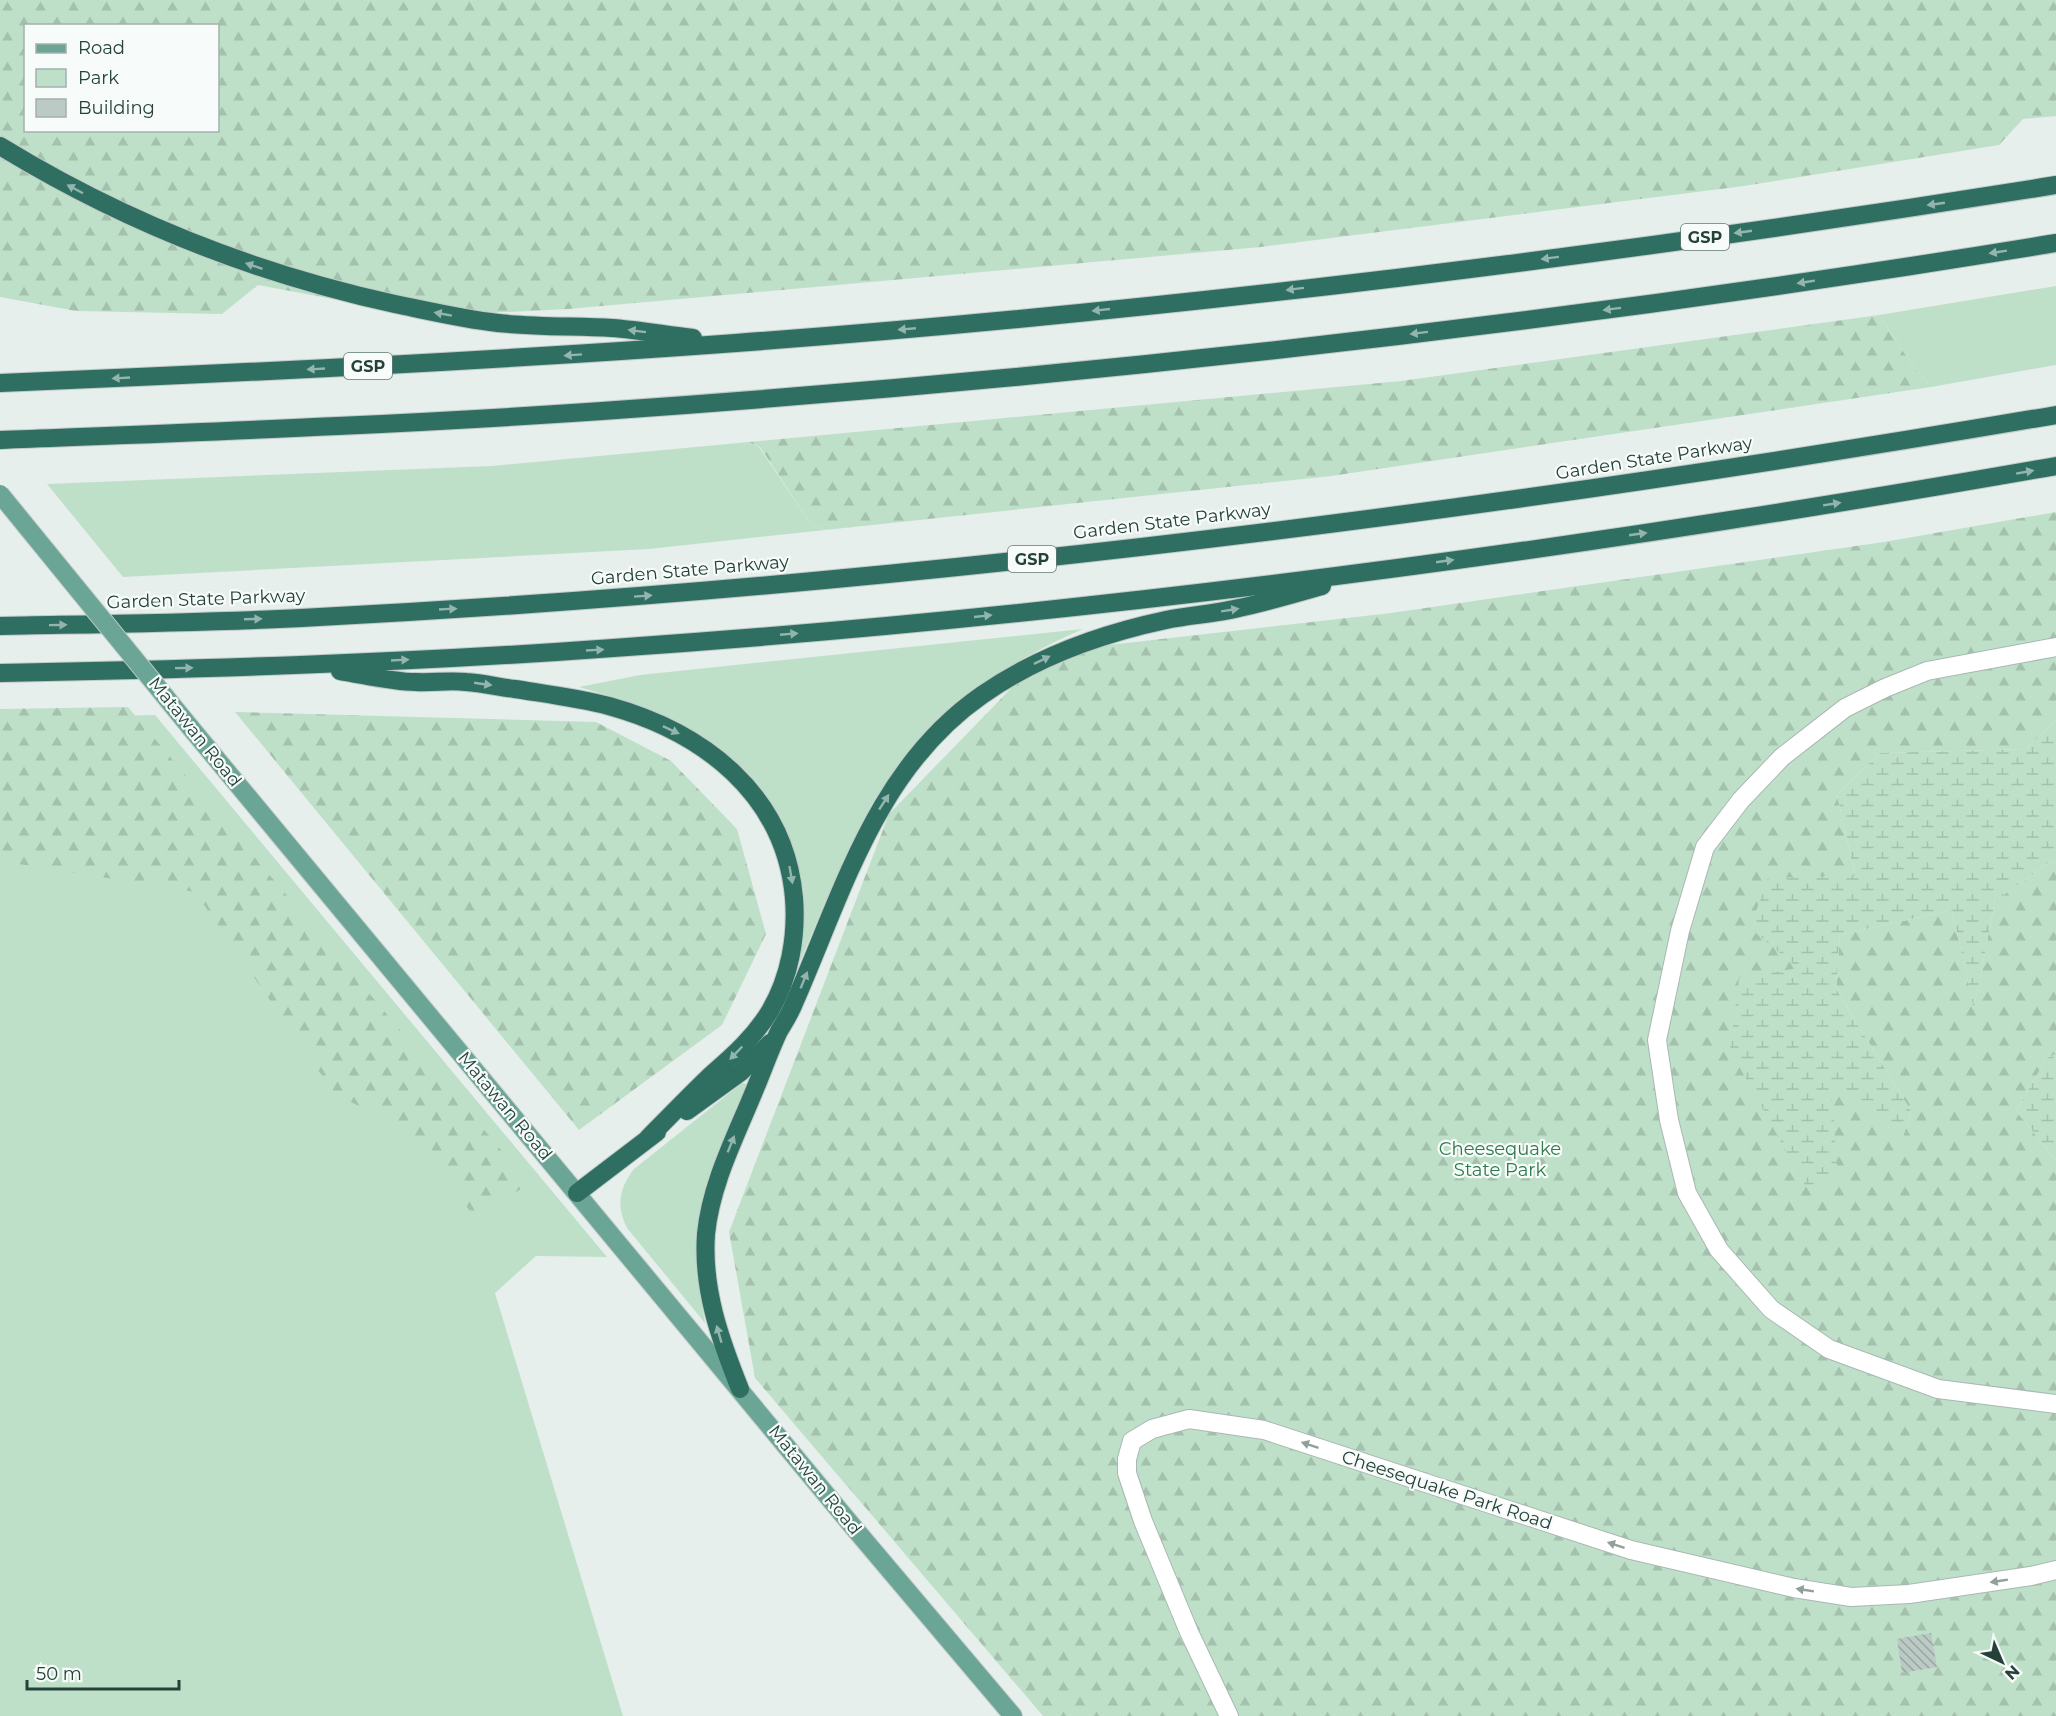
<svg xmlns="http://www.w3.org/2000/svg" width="2056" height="1716" viewBox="0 0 2056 1716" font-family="Montserrat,sans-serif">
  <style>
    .green { fill: #bfe0c8 }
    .forest { fill: url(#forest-firs); fill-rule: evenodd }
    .wetland { fill: url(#wetland-marsh) }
    .building { fill: url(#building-back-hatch) }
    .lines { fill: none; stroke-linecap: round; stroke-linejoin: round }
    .minor-casing { stroke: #a8b8b2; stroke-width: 20 }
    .major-casing { stroke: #c2cac8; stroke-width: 20 }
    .highway-casing { stroke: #c2cac8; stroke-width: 20 }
    .minor { stroke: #fff; stroke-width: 18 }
    .major { stroke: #6aa596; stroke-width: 18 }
    .highway { stroke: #2f6f62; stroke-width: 18 }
    .major-bridge-casing { stroke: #c2cac8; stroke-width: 20; stroke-linecap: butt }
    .major-bridge { stroke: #6aa596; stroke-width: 18 }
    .oneway { fill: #93b5ae }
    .oneway2 { fill: #92a09c }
    .labels { text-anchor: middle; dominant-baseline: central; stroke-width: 4.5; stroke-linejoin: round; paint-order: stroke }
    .shield { fill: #f7fbf9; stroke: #637a73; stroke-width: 1.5 }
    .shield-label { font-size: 16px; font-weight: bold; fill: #24423a }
    .street-label { font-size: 18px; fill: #24423a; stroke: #f7fbf9 }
    .park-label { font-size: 18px; fill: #2d7a4b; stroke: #f7fbf9 }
  </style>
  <defs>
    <pattern id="forest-firs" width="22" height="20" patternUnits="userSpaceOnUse" patternTransform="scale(1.5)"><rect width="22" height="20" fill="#bfe0c8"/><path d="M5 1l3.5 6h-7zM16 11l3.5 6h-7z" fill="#a4c1ad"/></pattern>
    <pattern id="wetland-marsh" width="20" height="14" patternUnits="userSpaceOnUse" patternTransform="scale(1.5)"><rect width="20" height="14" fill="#bfe0c8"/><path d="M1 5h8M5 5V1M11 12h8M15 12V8" fill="none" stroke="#a4c1ad"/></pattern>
    <pattern id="building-back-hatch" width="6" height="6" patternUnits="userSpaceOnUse" patternTransform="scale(1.5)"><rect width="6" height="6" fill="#bbcac4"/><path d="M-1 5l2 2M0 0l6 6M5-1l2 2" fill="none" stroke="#98a6a0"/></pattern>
  </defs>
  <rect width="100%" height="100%" fill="#e6efeb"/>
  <g class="green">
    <path d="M 2056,286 L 2056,365 L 1931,387 L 1907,357 L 1879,315 Z"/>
    <path d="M 749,442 L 759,447 L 810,523 L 825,530 L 649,549 L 123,577 L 47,484 L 491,466 Z"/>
    <path d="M 1083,629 C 1008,661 941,707 893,774 C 886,784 878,794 872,804 C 840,862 816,926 789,987 L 800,953 L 803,900 L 795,854 L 774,809 L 750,776 L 711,744 L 667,718 L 620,699 L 579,687 L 640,675 Z"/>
    <path d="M 155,715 L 607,1257 L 536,1256 L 495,1293 L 623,1716 L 0,1716 L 0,719 Z"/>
    <path d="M 742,1083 L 746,1084 L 746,1090 C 731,1124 713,1158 704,1194 C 693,1235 698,1282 705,1323 L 627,1228 C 616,1207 619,1188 634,1169 Z"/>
  </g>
  <g class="forest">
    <path d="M 0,0 L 2056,0 L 2056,116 L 2023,119 L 1999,145 L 1744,186 L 1261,247 L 568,309 L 423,316 L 258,285 L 222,314 L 76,311 L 0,297 ZM 26,26 L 218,26 L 218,130 L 26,130 Z"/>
    <path d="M 1879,315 L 1907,357 L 1931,387 L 1331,476 L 825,530 L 810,523 L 760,447 L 749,442 L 1401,381 Z"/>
    <path d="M 2056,512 L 2056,720 L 2026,749 L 1880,753 L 1837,795 L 1855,875 L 1799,968 L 1831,1085 L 1903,1137 L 1911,1111 L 1836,989 L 1840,935 L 1952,910 L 1974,1008 L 1995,901 L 2051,861 L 2056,865 L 2056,1054 L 2047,1058 L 2016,1111 L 2056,1160 L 2056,1716 L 1043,1716 L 755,1378 L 729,1232 L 889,814 L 1023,676 L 1100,646 L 1391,613 L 1884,542 Z"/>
    <path d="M 128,707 L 529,1183 L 476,1221 L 426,1142 L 334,1093 L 195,892 L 0,861 L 0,709 Z"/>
    <path d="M 235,712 L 596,722 L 671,761 L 737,829 L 766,934 L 722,1025 L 579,1130 Z"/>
  </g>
  <g class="wetland">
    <path d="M 2056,720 L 2056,865 L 2051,861 L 1995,901 L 1974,1009 L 1952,910 L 1840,935 L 1836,989 L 1911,1111 L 1903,1137 L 1831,1086 L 1838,1177 L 1806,1187 L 1730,1050 L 1739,978 L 1798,968 L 1750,928 L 1768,878 L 1855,875 L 1837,795 L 1880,753 L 2026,749 Z"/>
    <path d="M 2056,1054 L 2056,1160 L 2016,1111 L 2047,1058 Z"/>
  </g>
  <path class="building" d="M 1931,1633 L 1937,1667 L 1902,1673 L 1897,1639 Z"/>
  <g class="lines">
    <defs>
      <g id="minor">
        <path d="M 2056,647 L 1927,671 L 1885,688 L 1845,708 L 1782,757 L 1741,800 L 1705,847 L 1680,931 L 1657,1040 L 1669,1120 L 1687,1193 L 1719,1250 L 1771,1309 L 1829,1349 L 1938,1389 L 2056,1404"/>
        <path d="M 1229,1716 L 1189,1632 L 1143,1521 L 1127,1473 L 1127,1459 L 1132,1441 L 1152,1429 L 1189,1419 L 1264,1430 L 1631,1550 L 1794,1588 L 1851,1597 L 1909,1594 L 2031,1576 L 2056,1570"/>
      </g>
      <path id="major" d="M 190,727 L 849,1522 L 1013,1716"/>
      <g id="highway">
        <path d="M 0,146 C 124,222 253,273 395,304 C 429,311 463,319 498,323 C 536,327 574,326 612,328 C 639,330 666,335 693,338"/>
        <path d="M 0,383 C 246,373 491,361 736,343 C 1178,310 1619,255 2056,185"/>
        <path d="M 0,440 C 201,432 401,425 602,411 C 1089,377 1574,322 2056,243"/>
        <path d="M 0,626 C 100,624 201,623 301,618 C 890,588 1476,514 2056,415"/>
        <path d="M 340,671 C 365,675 391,682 416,682 C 433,683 449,680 466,682 C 482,683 499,687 515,689 C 546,694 578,698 609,706 C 703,732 785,794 794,898 C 797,936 790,977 770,1011 C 755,1036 734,1055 712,1074 C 690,1095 669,1117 648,1138"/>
        <path d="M 0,673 C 204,669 409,663 613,648 C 1096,615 1579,550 2056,466"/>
        <path d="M 687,1111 L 741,1072 L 770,1043"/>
        <path d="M 577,1193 L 657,1132"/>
        <path d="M 740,1389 C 720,1339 702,1289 706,1234 C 711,1183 736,1136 755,1089 C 763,1070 770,1050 779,1031 C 785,1021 791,1012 795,1001 C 844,889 877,768 982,695 C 1038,656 1100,634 1166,620 C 1190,615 1215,614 1239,608 C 1267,602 1294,594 1322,586"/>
      </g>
    </defs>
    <use href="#minor" class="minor-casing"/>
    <use href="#major" class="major-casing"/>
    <use href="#highway" class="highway-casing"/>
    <use href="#minor" class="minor"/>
    <use href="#major" class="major"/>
    <use href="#highway" class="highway"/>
    <defs>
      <path id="major-bridge" d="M 0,494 L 190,727"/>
    </defs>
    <use href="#major-bridge" class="major-bridge-casing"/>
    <use href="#major-bridge" class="major-bridge"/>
  </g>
  <defs><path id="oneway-solid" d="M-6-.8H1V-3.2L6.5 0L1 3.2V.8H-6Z" transform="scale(1.5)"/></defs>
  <g class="oneway">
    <use href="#oneway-solid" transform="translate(75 189) rotate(-152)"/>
    <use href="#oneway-solid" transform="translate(1936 204) rotate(172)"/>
    <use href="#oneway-solid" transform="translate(1743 232) rotate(172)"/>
    <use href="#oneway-solid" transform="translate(1998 252) rotate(171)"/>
    <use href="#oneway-solid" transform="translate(1550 258) rotate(173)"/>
    <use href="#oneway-solid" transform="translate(254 266) rotate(-161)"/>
    <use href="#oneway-solid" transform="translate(1806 282) rotate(171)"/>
    <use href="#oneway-solid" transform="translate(1295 289) rotate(173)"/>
    <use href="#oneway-solid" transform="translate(1612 309) rotate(173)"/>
    <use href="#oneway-solid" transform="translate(1101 310) rotate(174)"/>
    <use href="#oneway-solid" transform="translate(443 314) rotate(-170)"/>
    <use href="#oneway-solid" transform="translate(907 329) rotate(175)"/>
    <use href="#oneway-solid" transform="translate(637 331) rotate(-173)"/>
    <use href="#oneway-solid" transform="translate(1419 333) rotate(173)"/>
    <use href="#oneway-solid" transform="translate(573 355) rotate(176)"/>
    <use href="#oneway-solid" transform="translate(316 369) rotate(177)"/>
    <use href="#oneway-solid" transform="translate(121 378) rotate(177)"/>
    <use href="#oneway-solid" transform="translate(2025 472) rotate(-10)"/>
    <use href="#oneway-solid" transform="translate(1832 504) rotate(-9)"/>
    <use href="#oneway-solid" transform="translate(1638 534) rotate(-8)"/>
    <use href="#oneway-solid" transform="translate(1445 561) rotate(-8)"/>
    <use href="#oneway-solid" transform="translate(643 596) rotate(-4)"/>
    <use href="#oneway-solid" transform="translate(448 609) rotate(-3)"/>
    <use href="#oneway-solid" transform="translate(1230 610) rotate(-9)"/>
    <use href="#oneway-solid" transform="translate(983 616) rotate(-6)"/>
    <use href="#oneway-solid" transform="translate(253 619) rotate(-2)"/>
    <use href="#oneway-solid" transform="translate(58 625) rotate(-1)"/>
    <use href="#oneway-solid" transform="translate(789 634) rotate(-5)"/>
    <use href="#oneway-solid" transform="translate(595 650) rotate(-3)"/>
    <use href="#oneway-solid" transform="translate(400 660) rotate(-3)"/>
    <use href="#oneway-solid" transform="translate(1042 660) rotate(-26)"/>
    <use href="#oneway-solid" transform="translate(184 668) rotate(-1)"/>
    <use href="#oneway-solid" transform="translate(483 684) rotate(8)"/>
    <use href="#oneway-solid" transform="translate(671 730) rotate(25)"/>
    <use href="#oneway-solid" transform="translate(884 802) rotate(-57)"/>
    <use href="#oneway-solid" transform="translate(791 875) rotate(80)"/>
    <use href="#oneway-solid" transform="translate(804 980) rotate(-68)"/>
    <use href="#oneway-solid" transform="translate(736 1053) rotate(134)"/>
    <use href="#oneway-solid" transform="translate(731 1144) rotate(-68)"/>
    <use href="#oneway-solid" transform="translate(719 1334) rotate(-106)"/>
  </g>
  <g class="oneway2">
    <use href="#oneway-solid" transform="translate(1310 1445) rotate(-162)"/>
    <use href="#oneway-solid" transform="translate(1616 1545) rotate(-162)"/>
    <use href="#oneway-solid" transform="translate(1999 1581) rotate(171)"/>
    <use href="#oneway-solid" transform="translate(1805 1590) rotate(-171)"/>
  </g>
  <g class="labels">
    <g class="shield">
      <rect x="1681" y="224" width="48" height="26" rx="4.5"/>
      <rect x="344" y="353" width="48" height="26" rx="4.5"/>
      <rect x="1008" y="546" width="48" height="26" rx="4.5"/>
    </g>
    <g class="shield-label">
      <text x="1705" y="237">GSP</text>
      <text x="368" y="366">GSP</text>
      <text x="1032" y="559">GSP</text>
    </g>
    <g class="street-label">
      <text transform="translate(1654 458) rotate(-9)">Garden State Parkway</text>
      <text transform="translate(1172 521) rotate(-7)">Garden State Parkway</text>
      <text transform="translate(690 570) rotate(-5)">Garden State Parkway</text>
      <text transform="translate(206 599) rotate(-2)">Garden State Parkway</text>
      <text transform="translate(195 732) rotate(51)">Matawan Road</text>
      <text transform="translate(505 1106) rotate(50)">Matawan Road</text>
      <text transform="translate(815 1480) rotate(51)">Matawan Road</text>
      <text transform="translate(1447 1490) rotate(18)">Cheesequake Park Road</text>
    </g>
    <g class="park-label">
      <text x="1500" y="1149">Cheesequake<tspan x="1500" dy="21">State Park</tspan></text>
    </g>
  </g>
  <rect x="24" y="24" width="195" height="108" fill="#f7fbf9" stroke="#a3b1ad" stroke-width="1.5"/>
  <rect x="36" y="44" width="30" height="9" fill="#6aa596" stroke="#a3b1ad" stroke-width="1.5"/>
  <text x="78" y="54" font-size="18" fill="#24423a">Road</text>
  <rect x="36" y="69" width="30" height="18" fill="#bfe0c8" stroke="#a3b1ad" stroke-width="1.5"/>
  <text x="78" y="84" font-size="18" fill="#24423a">Park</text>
  <rect x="36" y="99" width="30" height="18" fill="#bbcac4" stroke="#a3b1ad" stroke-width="1.5"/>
  <text x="78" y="114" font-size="18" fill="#24423a">Building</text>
  <g transform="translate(2002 1662) rotate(136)" stroke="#f7fbf9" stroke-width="4.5" paint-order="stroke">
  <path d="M0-4.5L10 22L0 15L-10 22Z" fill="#24423a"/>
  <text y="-9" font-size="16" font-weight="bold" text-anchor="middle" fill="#24423a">N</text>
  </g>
  <path d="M27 1680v9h152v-9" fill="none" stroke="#24423a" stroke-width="3"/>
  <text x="36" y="1680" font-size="18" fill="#24423a" stroke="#f7fbf9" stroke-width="4.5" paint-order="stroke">50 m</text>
</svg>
